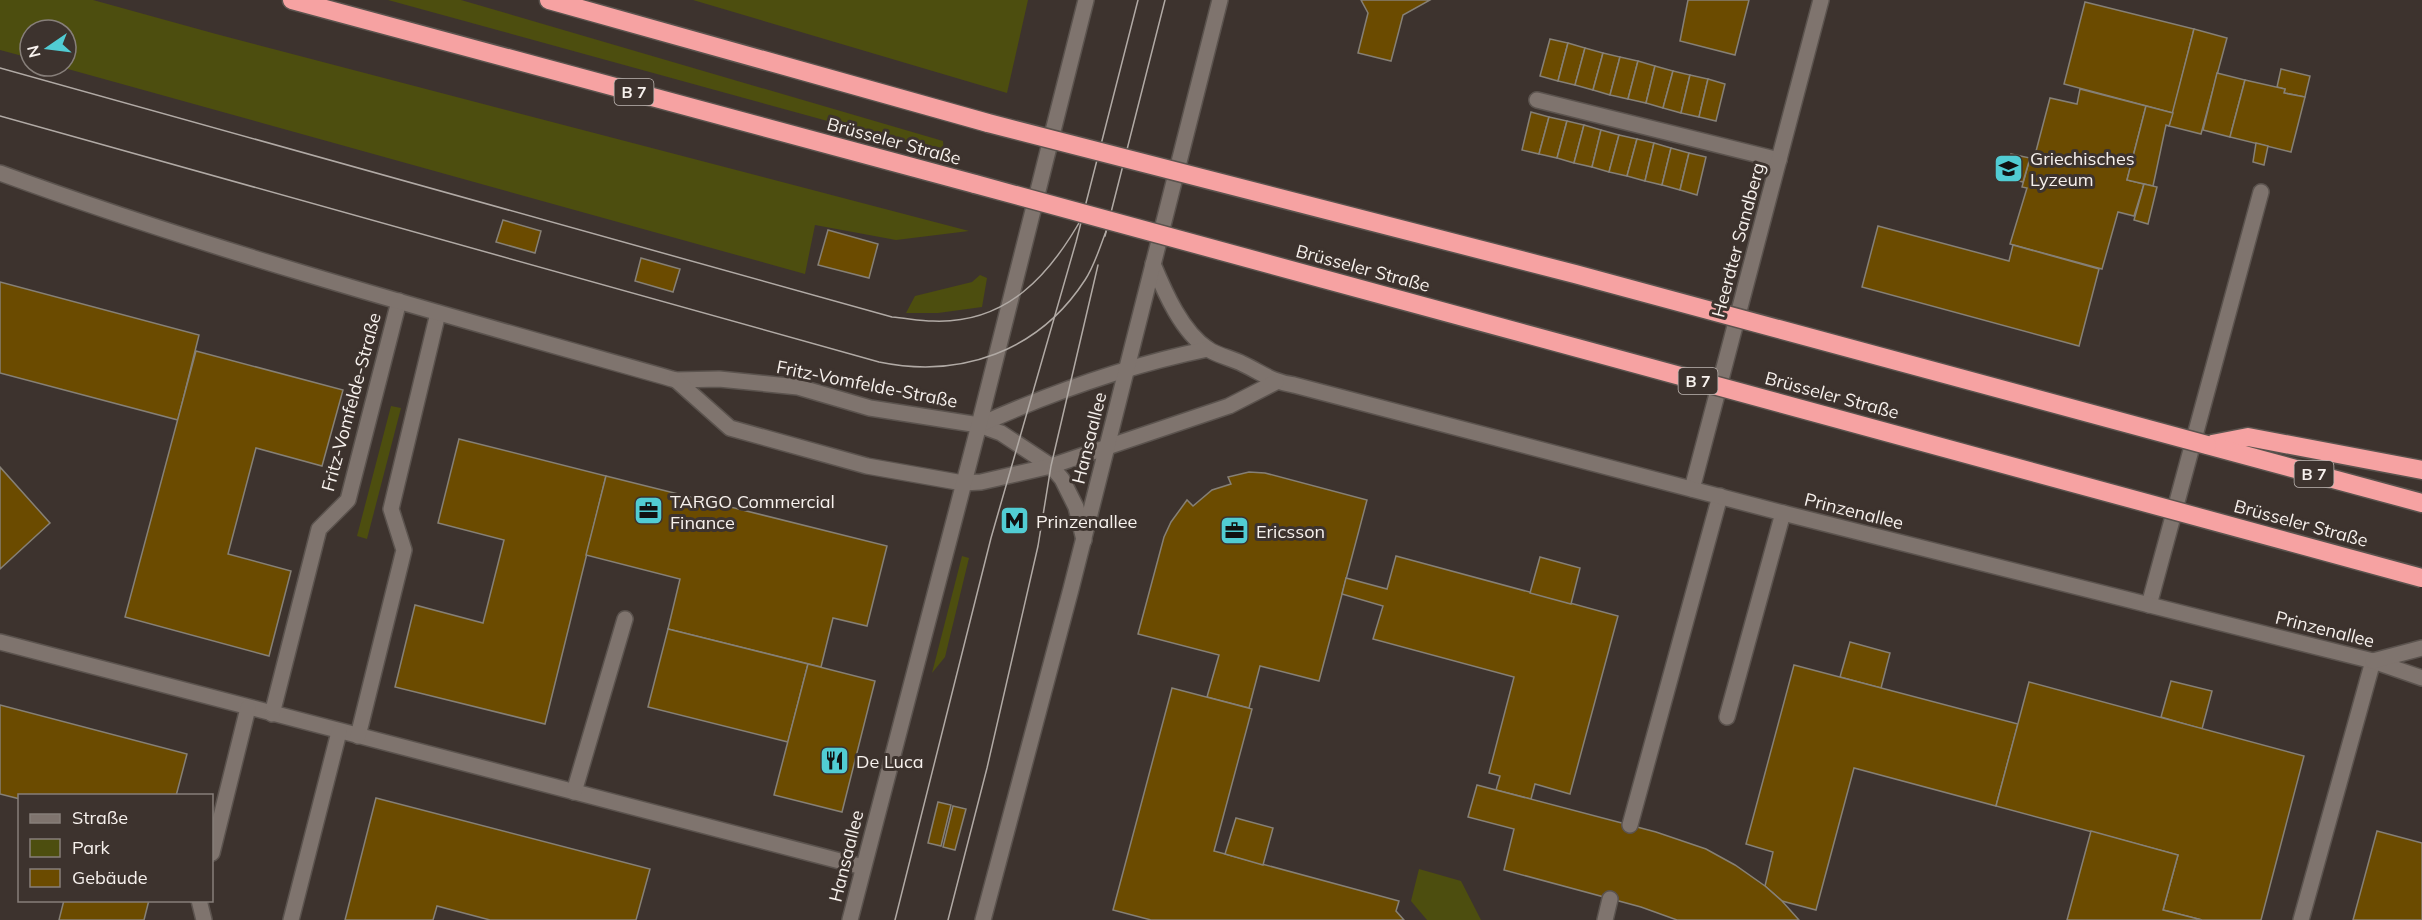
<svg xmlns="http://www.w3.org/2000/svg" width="2422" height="920" viewBox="0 0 2422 920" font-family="Mulish,sans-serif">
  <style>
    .green { fill: #4d4e0f }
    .building { fill: #6b4b00; stroke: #868076; stroke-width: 1.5 }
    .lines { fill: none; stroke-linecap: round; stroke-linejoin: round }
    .lane-casing { stroke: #5b534e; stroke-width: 18 }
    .street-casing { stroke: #5b534e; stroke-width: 18 }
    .secondary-casing { stroke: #5b534e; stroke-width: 18 }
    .highway-casing { stroke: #5b534e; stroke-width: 21 }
    .lane { stroke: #7f746e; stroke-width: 15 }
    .street { stroke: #7f746e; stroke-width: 15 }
    .secondary { stroke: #7f746e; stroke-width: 15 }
    .highway { stroke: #f6a2a2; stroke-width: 18 }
    .tram { stroke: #b1aaa5; stroke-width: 1.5 }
    .highway-bridge-casing { stroke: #5b534e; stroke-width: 21; stroke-linecap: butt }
    .highway-bridge { stroke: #f6a2a2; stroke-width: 18 }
    .labels { text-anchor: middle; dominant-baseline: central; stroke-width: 6; stroke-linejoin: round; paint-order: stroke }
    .shield { fill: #3d332e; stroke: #bfb8b4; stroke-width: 1.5 }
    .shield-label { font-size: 16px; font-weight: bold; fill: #f7f1ed }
    .street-label { font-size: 18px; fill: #f7f1ed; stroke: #3d332e }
    .poi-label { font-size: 18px; fill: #f7f1ed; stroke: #3d332e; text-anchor: start }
  </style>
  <rect width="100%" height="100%" fill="#3d332e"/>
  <g class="green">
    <path d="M 0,0 L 93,0 L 216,34 L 969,231 L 896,240 L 815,225 L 805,274 L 57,66 L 66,66 L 66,30 L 30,30 L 30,58 L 0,50 Z"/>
    <path d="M 388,0 L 461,0 L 943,141 L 944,153 Z"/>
    <path d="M 693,0 L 1028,0 L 1007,93 Z"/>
    <path d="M 980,275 L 987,278 L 982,307 L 938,313 L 906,313 L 915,296 L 972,282 Z"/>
    <path d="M 391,406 L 401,408 L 367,539 L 357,536 Z"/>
    <path d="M 962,556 L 969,558 L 945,657 L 932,673 Z"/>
    <path d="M 1419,869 L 1461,881 L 1481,920 L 1427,920 L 1411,901 Z"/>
  </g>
  <g class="building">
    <path d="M 1361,0 L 1430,0 L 1403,15 L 1391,61 L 1358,53 L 1368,13 Z"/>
    <path d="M 1688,0 L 1749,0 L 1735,55 L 1680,41 Z"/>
    <path d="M 2085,2 L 2194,29 L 2173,113 L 2064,84 Z"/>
    <path d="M 2194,29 L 2227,38 L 2201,134 L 2169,126 Z"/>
    <path d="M 1550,39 L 1568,43 L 1558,81 L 1540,76 Z"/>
    <path d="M 1568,43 L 1585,48 L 1575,85 L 1558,81 Z"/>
    <path d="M 1585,48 L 1603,53 L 1593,90 L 1575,85 Z"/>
    <path d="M 1603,53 L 1620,57 L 1610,95 L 1593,90 Z"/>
    <path d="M 1620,57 L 1638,61 L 1628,99 L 1610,95 Z"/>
    <path d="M 1638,61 L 1655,66 L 1646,103 L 1628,99 Z"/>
    <path d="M 1655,66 L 1673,71 L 1663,108 L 1646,103 Z"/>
    <path d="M 2281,69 L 2310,76 L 2305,97 L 2284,93 L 2285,89 L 2277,87 Z"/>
    <path d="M 1673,71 L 1690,75 L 1681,113 L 1663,108 Z"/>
    <path d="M 2217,73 L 2245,80 L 2230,137 L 2203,130 Z"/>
    <path d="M 1690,75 L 1708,79 L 1699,117 L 1681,113 Z"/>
    <path d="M 1708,79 L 1725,84 L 1716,121 L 1699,117 Z"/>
    <path d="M 2245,80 L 2285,89 L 2284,93 L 2305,97 L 2291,152 L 2230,137 Z"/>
    <path d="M 2080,89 L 2146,106 L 2127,180 L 2144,184 L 2134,216 L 2118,212 L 2102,269 L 2010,244 L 2027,188 L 2022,187 L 2030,158 L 2031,154 L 2035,155 L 2050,98 L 2077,104 Z"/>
    <path d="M 2146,106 L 2173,113 L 2169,126 L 2166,125 L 2153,186 L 2127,180 Z"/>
    <path d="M 1531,112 L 1549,117 L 1539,154 L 1522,150 Z"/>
    <path d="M 1549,117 L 1567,121 L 1557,158 L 1539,154 Z"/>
    <path d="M 1567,121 L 1584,125 L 1574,163 L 1557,158 Z"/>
    <path d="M 1584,125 L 1601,130 L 1592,167 L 1574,163 Z"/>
    <path d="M 1601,130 L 1619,135 L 1609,172 L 1592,167 Z"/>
    <path d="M 1619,135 L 1637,139 L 1627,176 L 1609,172 Z"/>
    <path d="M 1637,139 L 1654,143 L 1645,181 L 1627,176 Z"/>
    <path d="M 1654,143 L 1671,148 L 1662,185 L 1645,181 Z"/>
    <path d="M 2256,143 L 2268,146 L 2264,165 L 2253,162 Z"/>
    <path d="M 1671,148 L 1689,153 L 1680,190 L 1662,185 Z"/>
    <path d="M 1689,153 L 1706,157 L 1697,195 L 1680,190 Z"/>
    <path d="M 2011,154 L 2030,158 L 2023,182 L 2005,177 Z"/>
    <path d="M 2144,184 L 2157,187 L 2148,224 L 2134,220 Z"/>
    <path d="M 503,220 L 541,231 L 535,253 L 496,242 Z"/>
    <path d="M 1878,226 L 2009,261 L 2013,245 L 2099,269 L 2079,346 L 1862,287 Z"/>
    <path d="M 828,230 L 878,244 L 869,278 L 818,265 Z"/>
    <path d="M 641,258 L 680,269 L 673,292 L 635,281 Z"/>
    <path d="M 0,282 L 199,335 L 178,420 L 0,373 Z"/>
    <path d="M 196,351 L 343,390 L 322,466 L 256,448 L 228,554 L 291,571 L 269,656 L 125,617 Z"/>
    <path d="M 459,439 L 606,476 L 545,724 L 395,687 L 415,605 L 483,623 L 504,540 L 438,523 Z"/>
    <path d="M 0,467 L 50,523 L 0,569 Z"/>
    <path d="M 1249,472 L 1265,473 L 1367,500 L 1319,681 L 1260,666 L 1249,708 L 1207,697 L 1219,655 L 1138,634 L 1164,537 L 1171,522 L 1187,500 L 1193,506 L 1212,490 L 1231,484 L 1228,477 Z"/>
    <path d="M 606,476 L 887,546 L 867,626 L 833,618 L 821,667 L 668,629 L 680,579 L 586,555 Z"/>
    <path d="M 1396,556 L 1618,616 L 1570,794 L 1535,784 L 1531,799 L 1496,790 L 1500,776 L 1489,773 L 1514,677 L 1373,639 L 1383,606 L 1342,594 L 1346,578 L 1387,589 Z"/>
    <path d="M 1540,557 L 1580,568 L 1571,604 L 1530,593 Z"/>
    <path d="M 668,629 L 808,664 L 788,742 L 648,707 Z"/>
    <path d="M 1850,642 L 1890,653 L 1881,688 L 1840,677 Z"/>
    <path d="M 808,664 L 875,681 L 842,812 L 774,795 Z"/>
    <path d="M 1794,665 L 2018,724 L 1996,806 L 1854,768 L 1816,910 L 1782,901 L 1765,886 L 1773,852 L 1746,844 Z"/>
    <path d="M 2171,681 L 2212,691 L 2202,729 L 2161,717 Z"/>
    <path d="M 2029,682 L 2304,756 L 2261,920 L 2202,920 L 2163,910 L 2178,855 L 1996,806 Z"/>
    <path d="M 1172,688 L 1252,709 L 1214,851 L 1399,901 L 1396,911 L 1404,920 L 1151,920 L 1113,910 Z"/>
    <path d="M 0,705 L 187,754 L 176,796 L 20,796 L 20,799 L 0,794 Z"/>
    <path d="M 1477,785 L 1656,832 L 1706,849 L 1735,865 L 1765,886 L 1782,901 L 1799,920 L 1677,920 L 1641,907 L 1504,870 L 1514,829 L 1468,817 Z"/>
    <path d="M 376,798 L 650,869 L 636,920 L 490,920 L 437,906 L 433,920 L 345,920 Z"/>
    <path d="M 938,802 L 951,805 L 941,846 L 928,843 Z"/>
    <path d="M 953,806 L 966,809 L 955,850 L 943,847 Z"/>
    <path d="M 1236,818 L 1273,828 L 1263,865 L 1225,854 Z"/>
    <path d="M 2091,831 L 2178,855 L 2163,910 L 2202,920 L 2067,920 Z"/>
    <path d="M 2377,831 L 2422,843 L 2422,920 L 2353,920 Z"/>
    <path d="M 64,900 L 149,900 L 144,920 L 59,920 Z"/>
  </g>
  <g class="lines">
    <defs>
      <g id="lane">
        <path d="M 1537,100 L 1779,160"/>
        <path d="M 2149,605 L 2261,192"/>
        <path d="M 0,642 L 863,867"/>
        <path d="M 272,714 L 319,529 L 348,500 L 399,301"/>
        <path d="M 1727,717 L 1783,513"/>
        <path d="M 358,736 L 404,550 L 391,509 L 438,313"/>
        <path d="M 574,792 L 625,619"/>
        <path d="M 1630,825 L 1720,496"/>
        <path d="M 212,853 L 248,708"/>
        <path d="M 199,900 L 204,920"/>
        <path d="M 291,920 L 339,732"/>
        <path d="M 1605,920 L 1610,899"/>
        <path d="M 2301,920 L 2373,661"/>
      </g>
      <path id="street" d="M 1692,489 L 1821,0"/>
      <g id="secondary">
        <path d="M 0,173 C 221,254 449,316 676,380 L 719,379 L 798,387 L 870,408 L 979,425 L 1001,433 L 1051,466 L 1062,479 L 1076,507 L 1084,540"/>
        <path d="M 1153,264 C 1165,293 1182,332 1208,349 C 1218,356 1232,358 1243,364 C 1264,374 1270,381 1294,385 L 1783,513 L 2373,661 L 2422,678"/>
        <path d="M 676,380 L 730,428 L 867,466 L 963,483 L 981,482 L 1051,466 L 1229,406 L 1276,382"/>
        <path d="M 979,425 C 1053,392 1129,365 1208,349"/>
        <path d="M 2373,661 L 2422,648"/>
        <path d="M 850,920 L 979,425 L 1086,0"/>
        <path d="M 983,920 L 1071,589 L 1220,0"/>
      </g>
      <g id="highway">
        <path d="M 292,0 L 975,184"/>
        <path d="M 549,0 L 988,123"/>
        <path d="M 2212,444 L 2248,437 L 2422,470"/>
        <path d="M 2207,445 L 2422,503"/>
      </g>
    </defs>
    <use href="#lane" class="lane-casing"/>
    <use href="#street" class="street-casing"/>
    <use href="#secondary" class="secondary-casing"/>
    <use href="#highway" class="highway-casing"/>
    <use href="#lane" class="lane"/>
    <use href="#street" class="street"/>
    <use href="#secondary" class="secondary"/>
    <use href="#highway" class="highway"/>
    <g class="tram">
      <path d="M 0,68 L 892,317 C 906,318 920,321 933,321 C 1007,324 1050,275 1083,216"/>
      <path d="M 0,116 L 879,362 C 961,379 1039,351 1085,280 C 1095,265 1100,246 1107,229"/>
      <path d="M 1105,236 L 1165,0"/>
      <path d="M 895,920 L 991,538 L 1076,242 L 1138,0"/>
      <path d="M 948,920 L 987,768 L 1038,546 L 1051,466 L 1098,265"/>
    </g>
    <defs>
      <g id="highway-bridge">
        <path d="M 988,123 L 1575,274 L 2207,445"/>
        <path d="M 975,184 L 2422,578"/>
      </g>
    </defs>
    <use href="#highway-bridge" class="highway-bridge-casing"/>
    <use href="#highway-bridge" class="highway-bridge"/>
  </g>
  <defs>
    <symbol id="school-square" viewBox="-11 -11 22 22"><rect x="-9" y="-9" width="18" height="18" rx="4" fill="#51ccd3" stroke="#3d332e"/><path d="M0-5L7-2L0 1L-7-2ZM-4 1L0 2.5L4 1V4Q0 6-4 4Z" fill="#111"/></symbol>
    <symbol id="office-square" viewBox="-11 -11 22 22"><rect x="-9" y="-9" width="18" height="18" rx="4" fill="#51ccd3" stroke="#3d332e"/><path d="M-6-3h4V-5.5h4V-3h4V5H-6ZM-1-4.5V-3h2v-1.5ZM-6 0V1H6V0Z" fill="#111"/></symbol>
    <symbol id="metro-square" viewBox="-11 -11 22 22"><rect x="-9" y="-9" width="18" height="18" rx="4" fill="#51ccd3" stroke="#3d332e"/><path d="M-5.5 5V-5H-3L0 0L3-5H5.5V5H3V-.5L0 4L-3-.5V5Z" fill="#111"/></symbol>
    <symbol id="restaurant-square" viewBox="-11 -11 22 22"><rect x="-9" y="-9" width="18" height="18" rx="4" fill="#51ccd3" stroke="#3d332e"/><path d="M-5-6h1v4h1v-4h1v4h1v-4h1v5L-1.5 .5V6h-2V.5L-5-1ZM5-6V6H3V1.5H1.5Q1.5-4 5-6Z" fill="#111"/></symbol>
  </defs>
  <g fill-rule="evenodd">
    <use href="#school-square" x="1992" y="152" width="33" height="33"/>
    <use href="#office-square" x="632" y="494" width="33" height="33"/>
    <use href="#metro-square" x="998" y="504" width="33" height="33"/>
    <use href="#office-square" x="1218" y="514" width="33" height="33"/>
    <use href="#restaurant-square" x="818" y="744" width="33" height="33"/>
  </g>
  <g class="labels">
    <g class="shield">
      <rect x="614.5" y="79" width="39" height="26" rx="4.5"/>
      <rect x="1678.5" y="368" width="39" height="26" rx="4.5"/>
      <rect x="2294.5" y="461" width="39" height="26" rx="4.5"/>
    </g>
    <g class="shield-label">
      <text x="634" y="92">B 7</text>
      <text x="1698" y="381">B 7</text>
      <text x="2314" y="474">B 7</text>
    </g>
    <g class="street-label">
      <text transform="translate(894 141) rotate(15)">Brüsseler Straße</text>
      <text transform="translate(1738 240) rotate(-75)">Heerdter Sandberg</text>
      <text transform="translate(1363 268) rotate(15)">Brüsseler Straße</text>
      <text transform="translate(867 384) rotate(11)">Fritz-Vomfelde-Straße</text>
      <text transform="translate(1832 395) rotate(15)">Brüsseler Straße</text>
      <text transform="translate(351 402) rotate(-75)">Fritz-Vomfelde-Straße</text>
      <text transform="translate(1089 438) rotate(-76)">Hansaallee</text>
      <text transform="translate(1854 511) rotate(14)">Prinzenallee</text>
      <text transform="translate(2301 523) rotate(15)">Brüsseler Straße</text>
      <text transform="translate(2325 629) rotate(14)">Prinzenallee</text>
      <text transform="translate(846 856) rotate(-76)">Hansaallee</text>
    </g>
    <g class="poi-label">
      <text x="2030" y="158">Griechisches<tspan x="2030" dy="21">Lyzeum</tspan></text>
      <text x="670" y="501">TARGO Commercial<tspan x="670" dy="21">Finance</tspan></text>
      <text x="1036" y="521">Prinzenallee</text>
      <text x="1256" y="531">Ericsson</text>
      <text x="856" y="761">De Luca</text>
    </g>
  </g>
  <rect x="18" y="794" width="195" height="108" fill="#3d332e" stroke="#877f7a" stroke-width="1.5"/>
  <rect x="30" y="814" width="30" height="9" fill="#7f746e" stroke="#877f7a" stroke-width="1.5"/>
  <text x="72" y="824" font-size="18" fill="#f7f1ed">Straße</text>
  <rect x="30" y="839" width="30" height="18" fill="#4d4e0f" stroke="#877f7a" stroke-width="1.5"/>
  <text x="72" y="854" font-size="18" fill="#f7f1ed">Park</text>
  <rect x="30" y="869" width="30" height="18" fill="#6b4b00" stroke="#877f7a" stroke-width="1.5"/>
  <text x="72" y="884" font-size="18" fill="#f7f1ed">Gebäude</text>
  <g transform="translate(48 48) rotate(256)"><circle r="28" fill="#3d332e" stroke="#877f7a" stroke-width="1.5"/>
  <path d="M0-4.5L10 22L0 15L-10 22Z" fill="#51ccd3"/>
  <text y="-9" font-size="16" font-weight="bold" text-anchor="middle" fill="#f7f1ed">N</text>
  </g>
</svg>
